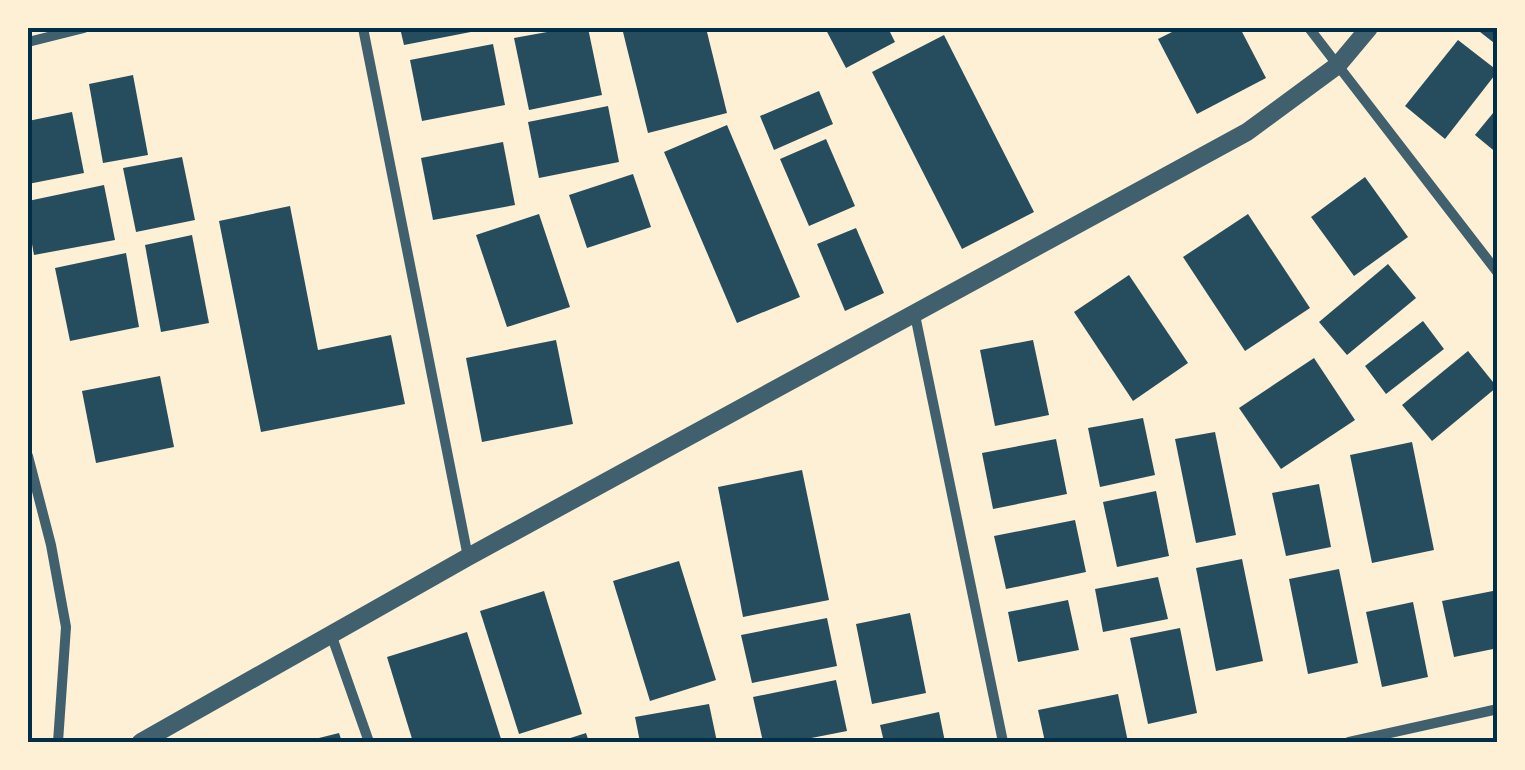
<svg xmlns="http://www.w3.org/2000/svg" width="1525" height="770" viewBox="0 0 1525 770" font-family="Rubik,sans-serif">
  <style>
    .building { fill: #264d5e }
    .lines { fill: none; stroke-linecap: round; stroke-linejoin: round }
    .minor { stroke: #3f606c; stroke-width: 10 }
    .tertiary { stroke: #3f606c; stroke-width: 18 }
    .neatline { fill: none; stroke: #003049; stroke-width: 4 }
  </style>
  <rect width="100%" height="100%" fill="#fdf0d5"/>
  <g class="building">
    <path d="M 400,28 L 476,28 L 476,31 L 404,45 Z"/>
    <path d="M 569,28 L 588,28 L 602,95 L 529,110 L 514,38 Z"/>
    <path d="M 622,28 L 706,28 L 727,113 L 648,133 Z"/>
    <path d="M 825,28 L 888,28 L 895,42 L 846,68 Z"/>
    <path d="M 1180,28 L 1240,28 L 1266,78 L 1197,114 L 1158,39 Z"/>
    <path d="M 1475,28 L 1498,28 L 1498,46 Z"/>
    <path d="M 944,35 L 1034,212 L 962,249 L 872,72 Z"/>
    <path d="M 1458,40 L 1498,71 L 1445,139 L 1405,106 Z"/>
    <path d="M 493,44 L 505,105 L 422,121 L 410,60 Z"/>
    <path d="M 133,75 L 148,155 L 103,163 L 89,84 Z"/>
    <path d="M 819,91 L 833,124 L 774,150 L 760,116 Z"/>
    <path d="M 608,106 L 619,162 L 539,178 L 528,122 Z"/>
    <path d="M 1498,107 L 1498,154 L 1475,135 Z"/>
    <path d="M 72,112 L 84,173 L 28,184 L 28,121 Z"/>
    <path d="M 727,125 L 800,297 L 737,323 L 664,152 Z"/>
    <path d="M 826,139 L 855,206 L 809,226 L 780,159 Z"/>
    <path d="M 503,142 L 515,205 L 433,220 L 421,158 Z"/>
    <path d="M 182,157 L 195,220 L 136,232 L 123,168 Z"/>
    <path d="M 633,174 L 651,227 L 587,248 L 569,195 Z"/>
    <path d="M 1365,177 L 1408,237 L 1354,276 L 1311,217 Z"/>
    <path d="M 104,185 L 115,240 L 34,255 L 28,222 L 28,201 Z"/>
    <path d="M 290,206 L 318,350 L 391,335 L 405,404 L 261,432 L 219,221 Z"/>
    <path d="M 539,214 L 570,307 L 507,327 L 476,235 Z"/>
    <path d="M 1248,214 L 1310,308 L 1245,351 L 1183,257 Z"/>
    <path d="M 856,228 L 884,293 L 845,311 L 817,244 Z"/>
    <path d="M 192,235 L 209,323 L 161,332 L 145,245 Z"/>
    <path d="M 126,253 L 139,327 L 70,341 L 55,268 Z"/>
    <path d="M 1388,264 L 1416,298 L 1347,355 L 1319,322 Z"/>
    <path d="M 1129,275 L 1188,363 L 1133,401 L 1074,312 Z"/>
    <path d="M 1423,321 L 1444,349 L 1386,394 L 1365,366 Z"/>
    <path d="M 556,340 L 573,424 L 482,442 L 466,358 Z"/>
    <path d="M 1033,340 L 1049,415 L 995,426 L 980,350 Z"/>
    <path d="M 1468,351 L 1497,387 L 1432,441 L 1402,405 Z"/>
    <path d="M 1314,358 L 1355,420 L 1281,469 L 1239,408 Z"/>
    <path d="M 160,376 L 174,447 L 96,463 L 82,391 Z"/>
    <path d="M 1143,418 L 1155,475 L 1100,487 L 1088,428 Z"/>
    <path d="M 1215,432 L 1236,535 L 1196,543 L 1175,439 Z"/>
    <path d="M 1056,439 L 1067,494 L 993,509 L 982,453 Z"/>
    <path d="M 1412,442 L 1434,550 L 1372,563 L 1350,455 Z"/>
    <path d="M 802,470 L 829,600 L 743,617 L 718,487 Z"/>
    <path d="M 1319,484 L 1331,547 L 1286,556 L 1272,493 Z"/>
    <path d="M 1156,491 L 1169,556 L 1117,567 L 1103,502 Z"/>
    <path d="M 1075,520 L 1086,572 L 1006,589 L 994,536 Z"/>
    <path d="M 1242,559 L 1263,661 L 1216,671 L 1196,568 Z"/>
    <path d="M 679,561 L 716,680 L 650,701 L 613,581 Z"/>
    <path d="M 1339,569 L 1358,663 L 1308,674 L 1289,579 Z"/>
    <path d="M 1158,577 L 1168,619 L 1103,632 L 1095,589 Z"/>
    <path d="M 1498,590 L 1498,648 L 1454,657 L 1442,601 Z"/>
    <path d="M 544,591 L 582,714 L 519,734 L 480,611 Z"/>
    <path d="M 1068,600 L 1079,650 L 1018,662 L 1008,612 Z"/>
    <path d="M 1413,602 L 1428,677 L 1382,687 L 1366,612 Z"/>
    <path d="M 910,613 L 926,693 L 872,704 L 856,624 Z"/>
    <path d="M 827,618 L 837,666 L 752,683 L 741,635 Z"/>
    <path d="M 1180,628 L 1197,713 L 1148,724 L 1130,638 Z"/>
    <path d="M 467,632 L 502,742 L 413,742 L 387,657 Z"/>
    <path d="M 836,680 L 847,731 L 791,742 L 763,742 L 753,697 Z"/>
    <path d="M 1118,694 L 1128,742 L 1045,742 L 1038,710 Z"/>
    <path d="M 709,704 L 717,742 L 640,742 L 635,717 Z"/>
    <path d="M 939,712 L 945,742 L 884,742 L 880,725 Z"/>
    <path d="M 339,733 L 342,742 L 307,742 L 307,741 Z"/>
    <path d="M 586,733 L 589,742 L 558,742 Z"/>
  </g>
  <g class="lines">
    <g class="minor">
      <path d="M 363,28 L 468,557"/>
      <path d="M 1309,28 L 1498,273"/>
      <path d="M 28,42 L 84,28"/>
      <path d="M 915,315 L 1003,742"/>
      <path d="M 28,456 L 51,545 L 66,627 L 58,742"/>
      <path d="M 331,634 L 369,742"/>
      <path d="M 1349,742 L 1498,709"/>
    </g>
    <path class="tertiary" d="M 141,742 L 468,557 L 1247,132 L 1338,65 L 1369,28"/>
  </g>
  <rect width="1525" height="770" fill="none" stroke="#fdf0d5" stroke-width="60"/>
  <rect x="30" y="30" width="1465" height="710" class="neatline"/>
</svg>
